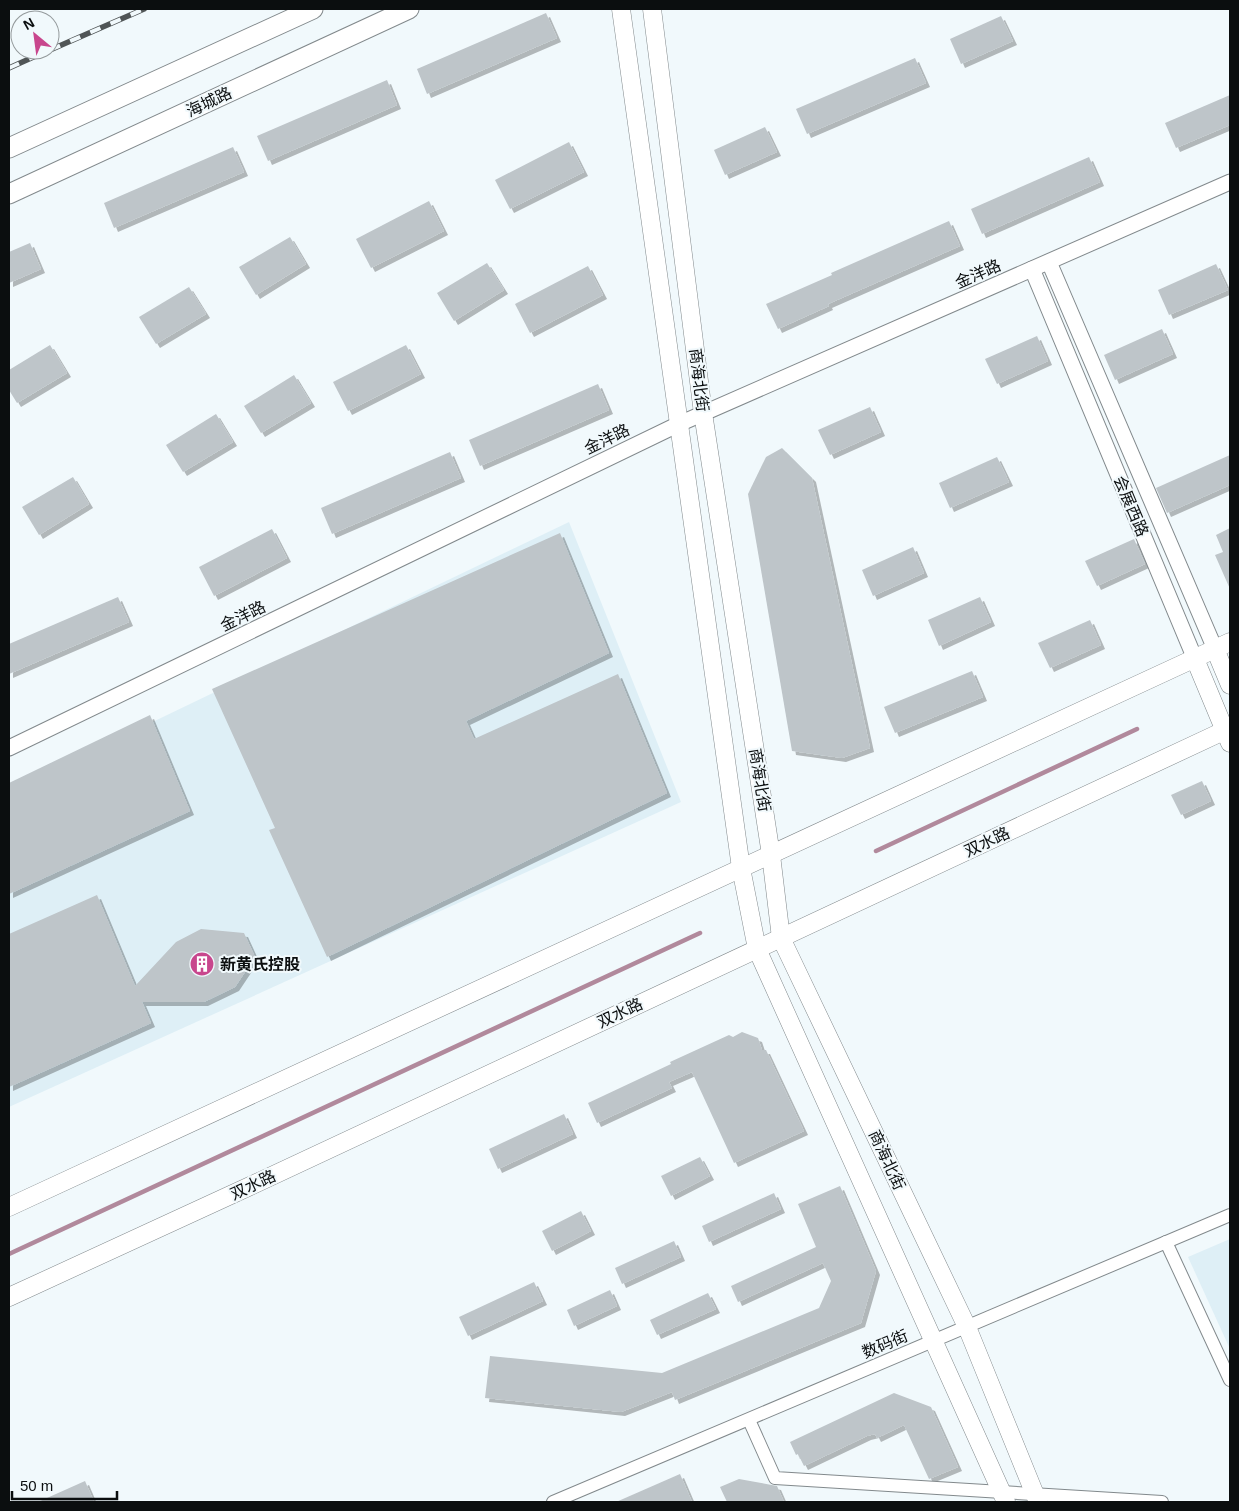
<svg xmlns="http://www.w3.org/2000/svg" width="1239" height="1511" viewBox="0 0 1239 1511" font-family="Helvetica,'Noto Sans SC',sans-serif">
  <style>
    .built { fill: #deeff6 }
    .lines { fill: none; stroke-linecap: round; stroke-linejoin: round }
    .stream { stroke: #b1899c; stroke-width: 4.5 }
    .building { fill: #bec5c9; filter: url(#shadow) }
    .minor-casing { stroke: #82898c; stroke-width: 14 }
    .tertiary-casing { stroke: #82898c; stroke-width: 17 }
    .secondary-casing { stroke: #82898c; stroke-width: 19 }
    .primary-casing { stroke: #82898c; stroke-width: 21 }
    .minor { stroke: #fff; stroke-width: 12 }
    .tertiary { stroke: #fff; stroke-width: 15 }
    .secondary { stroke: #fff; stroke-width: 18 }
    .primary { stroke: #fff; stroke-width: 19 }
    .rail-casing { stroke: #505556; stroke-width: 5.5 }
    .rail { stroke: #f1f9fc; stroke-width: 4; stroke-dasharray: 11; stroke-linecap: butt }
    .labels { text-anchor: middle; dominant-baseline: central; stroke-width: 4; stroke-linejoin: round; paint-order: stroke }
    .street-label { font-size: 16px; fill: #0b0e0f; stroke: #f1f9fc }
    .poi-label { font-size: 16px; font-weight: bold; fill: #0b0e0f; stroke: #f1f9fc; text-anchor: start }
  </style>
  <defs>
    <filter id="shadow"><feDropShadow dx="4" dy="4" stdDeviation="0" flood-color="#0004"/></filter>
  </defs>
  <rect width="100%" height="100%" fill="#f1f9fc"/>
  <g class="built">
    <path d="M 569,522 L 681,802 L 9,1107 L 9,791 Z"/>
    <path d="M 1230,1239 L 1230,1349 L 1188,1257 Z"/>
  </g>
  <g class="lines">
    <g class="stream">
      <path d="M 876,851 L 1137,729"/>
      <path d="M 9,1254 L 700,933"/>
    </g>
  </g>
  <g class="building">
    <path d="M 546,13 L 557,38 L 427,94 L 417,69 Z"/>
    <path d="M 1001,16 L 1013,41 L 961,64 L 950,39 Z"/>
    <path d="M 915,58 L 926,83 L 807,134 L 796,109 Z"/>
    <path d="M 387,80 L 397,105 L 268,161 L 257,136 Z"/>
    <path d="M 1230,95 L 1230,125 L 1176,148 L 1165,123 Z"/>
    <path d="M 765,127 L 777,152 L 725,175 L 714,150 Z"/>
    <path d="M 569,142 L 584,172 L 510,209 L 495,180 Z"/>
    <path d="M 233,147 L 244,172 L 114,228 L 104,203 Z"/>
    <path d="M 1089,157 L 1100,182 L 982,234 L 971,209 Z"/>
    <path d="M 429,201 L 444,231 L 371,268 L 356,239 Z"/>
    <path d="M 949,221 L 960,246 L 828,304 L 829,306 L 778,329 L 766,304 L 832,275 L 831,273 Z"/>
    <path d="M 290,237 L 306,264 L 256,295 L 239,267 Z"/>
    <path d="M 30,243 L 41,269 L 9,283 L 9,252 Z"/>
    <path d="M 487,263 L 504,290 L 454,321 L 437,293 Z"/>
    <path d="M 1216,264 L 1228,290 L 1169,315 L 1158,290 Z"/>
    <path d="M 588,266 L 603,295 L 530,333 L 515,304 Z"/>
    <path d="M 189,287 L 206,314 L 156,344 L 139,317 Z"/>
    <path d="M 1162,329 L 1173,354 L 1115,380 L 1104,355 Z"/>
    <path d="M 1037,336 L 1048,361 L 997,384 L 985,359 Z"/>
    <path d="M 50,345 L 67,373 L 17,403 L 9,390 L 9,370 Z"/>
    <path d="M 406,345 L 421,374 L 348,411 L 333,382 Z"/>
    <path d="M 294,375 L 311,403 L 261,433 L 244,406 Z"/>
    <path d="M 598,384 L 609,410 L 480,466 L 469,440 Z"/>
    <path d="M 870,407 L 881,432 L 830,455 L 818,430 Z"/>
    <path d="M 216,414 L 233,442 L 183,472 L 166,445 Z"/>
    <path d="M 782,448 L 812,478 L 870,748 L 842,758 L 792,751 L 748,494 L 766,457 Z"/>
    <path d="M 450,452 L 461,478 L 332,534 L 321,508 Z"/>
    <path d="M 1230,455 L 1230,485 L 1167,513 L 1156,488 Z"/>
    <path d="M 997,457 L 1009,482 L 950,508 L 939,483 Z"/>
    <path d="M 73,477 L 89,504 L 39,535 L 22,507 Z"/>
    <path d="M 1230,528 L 1230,589 L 1215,555 L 1223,552 L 1216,535 Z"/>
    <path d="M 272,529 L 287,558 L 214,596 L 199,567 Z"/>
    <path d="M 560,533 L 609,653 L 466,721 L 474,739 L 618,674 L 667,793 L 327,957 L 269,830 L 275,828 L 212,689 Z"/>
    <path d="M 1134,539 L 1145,564 L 1097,586 L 1085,561 Z"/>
    <path d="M 913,547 L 924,573 L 873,596 L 862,570 Z"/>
    <path d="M 118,597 L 129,622 L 9,674 L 9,644 Z"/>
    <path d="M 980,597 L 991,622 L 939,646 L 928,620 Z"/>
    <path d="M 1090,620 L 1101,645 L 1050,668 L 1038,643 Z"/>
    <path d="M 972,671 L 983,697 L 895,733 L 884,707 Z"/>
    <path d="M 150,715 L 190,811 L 9,894 L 9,783 Z"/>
    <path d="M 1202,781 L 1211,801 L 1181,815 L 1171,795 Z"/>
    <path d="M 97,895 L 135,986 L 176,942 L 201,929 L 244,933 L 255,957 L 235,987 L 204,1002 L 142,1002 L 151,1023 L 9,1087 L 9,934 Z"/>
    <path d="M 742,1032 L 758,1038 L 762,1050 L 766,1050 L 804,1131 L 734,1163 L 692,1072 L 669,1082 L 672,1088 L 597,1123 L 588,1103 L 671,1064 L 670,1062 L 729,1035 L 733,1037 Z"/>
    <path d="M 564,1114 L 573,1134 L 498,1169 L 489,1149 Z"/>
    <path d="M 700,1157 L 710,1176 L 671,1196 L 661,1176 Z"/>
    <path d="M 840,1186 L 876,1271 L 861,1323 L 675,1400 L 672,1392 L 621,1412 L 485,1398 L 490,1356 L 662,1373 L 819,1308 L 831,1281 L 823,1263 L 738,1302 L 731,1286 L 816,1247 L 798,1204 Z"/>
    <path d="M 774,1193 L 781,1209 L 709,1242 L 702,1226 Z"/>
    <path d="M 581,1211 L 591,1231 L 552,1251 L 542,1231 Z"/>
    <path d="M 674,1241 L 681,1257 L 622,1284 L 615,1268 Z"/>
    <path d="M 534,1282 L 543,1301 L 468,1336 L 459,1317 Z"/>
    <path d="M 610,1290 L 617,1306 L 574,1326 L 567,1310 Z"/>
    <path d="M 708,1293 L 716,1309 L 657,1335 L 650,1320 Z"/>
    <path d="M 894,1393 L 931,1407 L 958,1467 L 929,1479 L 904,1425 L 877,1438 L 875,1434 L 867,1436 L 804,1466 L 798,1454 L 796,1455 L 790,1442 Z"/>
    <path d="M 680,1474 L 692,1502 L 616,1502 Z"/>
    <path d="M 739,1479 L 777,1486 L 784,1502 L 727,1502 L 720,1487 Z"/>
    <path d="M 85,1481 L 94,1502 L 38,1502 Z"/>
  </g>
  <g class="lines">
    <defs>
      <g id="minor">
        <path d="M 1166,1242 L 1230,1380"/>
        <path d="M 749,1420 L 775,1478 L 1162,1502"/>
        <path d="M 553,1502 L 1230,1215"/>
      </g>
      <g id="tertiary">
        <path d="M 1049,262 L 1215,649"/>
        <path d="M 1032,269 L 1195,659"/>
        <path d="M 9,748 L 679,424 L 1230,182"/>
      </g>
      <g id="secondary">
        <path d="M 621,9 L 741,868 L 757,949 L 1006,1502"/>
        <path d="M 652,9 L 703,413 L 771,855 L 781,938 L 967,1327 L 1038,1502"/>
        <path d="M 1215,649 L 1230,685"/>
        <path d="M 1195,659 L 1230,743"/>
        <path d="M 9,1207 L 1230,642"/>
        <path d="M 9,1297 L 248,1187 L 1230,728"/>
      </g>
      <g id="primary">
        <path d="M 9,148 L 313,9"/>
        <path d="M 9,194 L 409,9"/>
      </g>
    </defs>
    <use href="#minor" class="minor-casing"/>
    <use href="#tertiary" class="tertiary-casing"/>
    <use href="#secondary" class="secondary-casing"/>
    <use href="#primary" class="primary-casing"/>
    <use href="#minor" class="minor"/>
    <use href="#tertiary" class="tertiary"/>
    <use href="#secondary" class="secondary"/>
    <use href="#primary" class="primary"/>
    <defs>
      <g id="rail">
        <path d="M 50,50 L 144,9"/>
        <path d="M 9,68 L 49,50"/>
      </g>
    </defs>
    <use href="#rail" class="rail-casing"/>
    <use href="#rail" class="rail"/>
  </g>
  <defs>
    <symbol id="building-disc" viewBox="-11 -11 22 22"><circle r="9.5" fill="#c8468d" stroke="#f1f9fc"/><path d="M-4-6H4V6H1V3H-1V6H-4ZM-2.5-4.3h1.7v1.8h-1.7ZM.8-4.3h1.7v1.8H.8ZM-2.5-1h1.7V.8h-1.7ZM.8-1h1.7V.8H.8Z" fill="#fff"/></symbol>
  </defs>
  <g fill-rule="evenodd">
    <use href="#building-disc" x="188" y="950" width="28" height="28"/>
  </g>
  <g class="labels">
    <g class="street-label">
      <text transform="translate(209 102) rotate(-25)">海城路</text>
      <text transform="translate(978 274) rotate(-24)">金洋路</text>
      <text transform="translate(699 380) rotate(83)">商海北街</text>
      <text transform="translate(607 439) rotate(-26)">金洋路</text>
      <text transform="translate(1131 506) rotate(67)">会展西路</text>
      <text transform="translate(243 616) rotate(-26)">金洋路</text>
      <text transform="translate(760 780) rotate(81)">商海北街</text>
      <text transform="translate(987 842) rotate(-25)">双水路</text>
      <text transform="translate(620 1013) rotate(-25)">双水路</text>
      <text transform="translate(887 1160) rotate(65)">商海北街</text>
      <text transform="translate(253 1185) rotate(-25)">双水路</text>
      <text transform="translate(885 1344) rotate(-23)">数码街</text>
    </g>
    <g class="poi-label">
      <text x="220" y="964">新黄氏控股</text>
    </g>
  </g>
  <rect width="1239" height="1511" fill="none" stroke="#0b0e0f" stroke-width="20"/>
  <g transform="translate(35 35) rotate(331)"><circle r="24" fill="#f1f9fc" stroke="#959b9d"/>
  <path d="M0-4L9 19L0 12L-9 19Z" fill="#c8468d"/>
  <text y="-8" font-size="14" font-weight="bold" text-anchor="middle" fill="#0b0e0f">N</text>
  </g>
  <path d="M12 1491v8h105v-8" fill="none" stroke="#0b0e0f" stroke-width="2.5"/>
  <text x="20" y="1491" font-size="15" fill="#0b0e0f" stroke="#f1f9fc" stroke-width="4" paint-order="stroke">50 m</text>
</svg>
